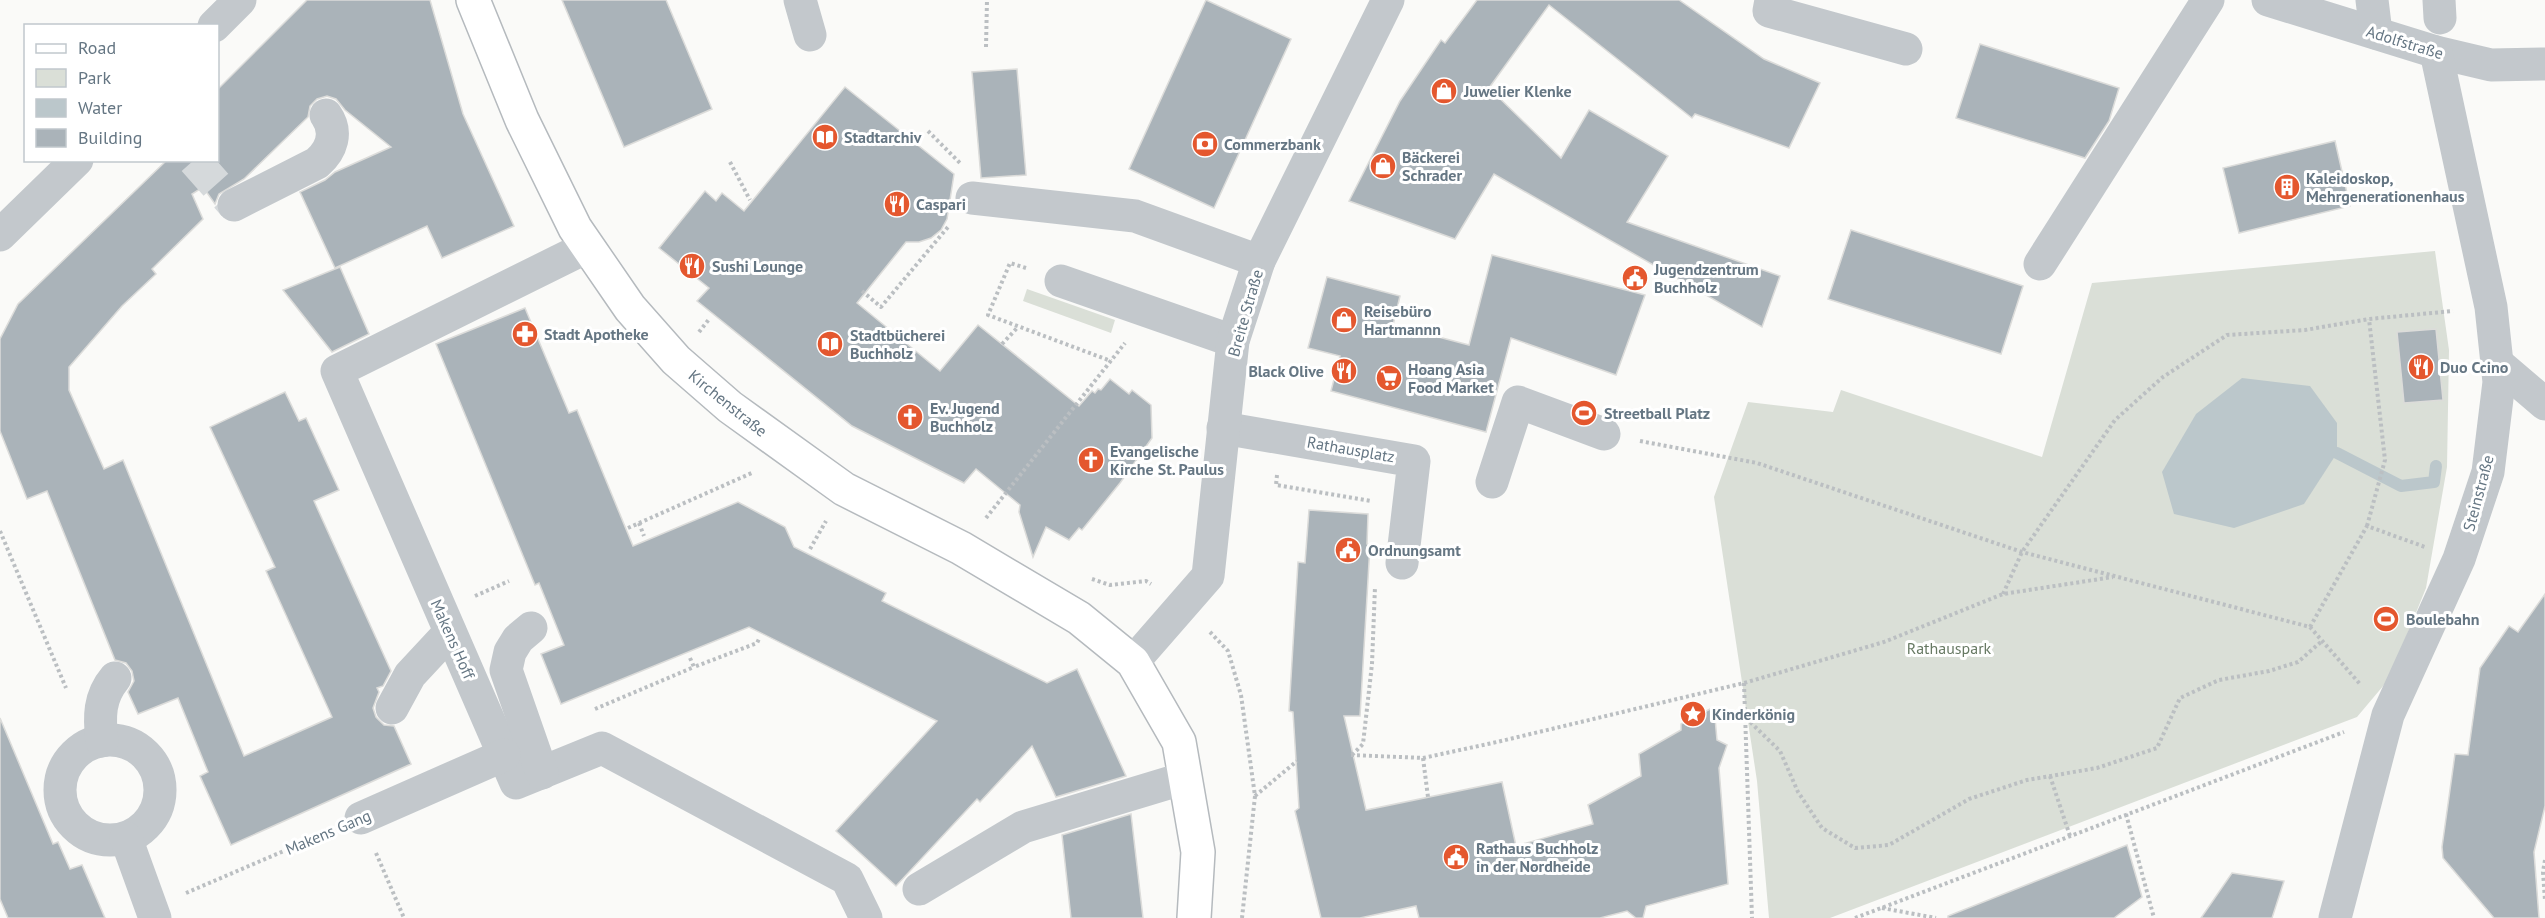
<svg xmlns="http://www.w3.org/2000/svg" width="2545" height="918" viewBox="0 0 2545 918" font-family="'PT Sans',sans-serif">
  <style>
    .green { fill: #dadfd7 }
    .water { fill: #bbc7cb }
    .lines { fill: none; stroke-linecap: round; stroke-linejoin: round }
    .stream { stroke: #bbc7cb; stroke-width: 12 }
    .building { fill: #aab3b9; stroke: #dcdcda; stroke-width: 1.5 }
    .minor-tunnel { stroke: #d5d9db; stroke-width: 33; stroke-dasharray: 33 16; stroke-linecap: butt }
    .major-casing { stroke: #b5babe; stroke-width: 36 }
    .path { stroke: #bbbfc2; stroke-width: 4; stroke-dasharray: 3 3; stroke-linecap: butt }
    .minor { stroke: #c3c8cc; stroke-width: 33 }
    .major { stroke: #fff; stroke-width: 33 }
    .labels { text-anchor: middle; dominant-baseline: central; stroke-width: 6; stroke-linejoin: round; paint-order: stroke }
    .street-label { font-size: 16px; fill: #657683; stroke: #fff }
    .poi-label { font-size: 16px; font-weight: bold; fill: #657683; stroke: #fff; text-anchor: start }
    .park-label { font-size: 16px; fill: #687a64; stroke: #fff }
  </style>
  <rect width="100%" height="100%" fill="#fafaf8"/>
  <g class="green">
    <path d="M 2435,251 L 2449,350 L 2447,467 L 2426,588 L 2389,679 L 2357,717 L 1830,918 L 1769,918 L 1757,781 L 1714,497 L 1748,402 L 1833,412 L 1841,390 L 2042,457 L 2092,283 Z"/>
    <path d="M 1027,289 L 1115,320 L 1111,333 L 1023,301 Z"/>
  </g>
  <path class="water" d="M 2242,378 L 2310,386 L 2337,423 L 2337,453 L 2304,504 L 2234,528 L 2174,514 L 2162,472 L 2196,414 Z"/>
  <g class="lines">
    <path class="stream" d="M 2337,453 L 2401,486 L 2434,482 L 2436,466"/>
  </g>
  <g class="building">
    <path d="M 307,0 L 430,0 L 463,114 L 514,226 L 442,258 L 427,226 L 335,268 L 300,192 L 325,180 L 335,172 L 391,147 L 345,110 L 336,99 L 327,96 L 317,99 L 310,106 L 308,117 L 244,179 L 219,194 L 215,204 L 203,187 L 192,194 L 203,219 L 152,269 L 156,274 L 122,306 L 69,367 L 69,390 L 104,469 L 123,460 L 244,756 L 332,717 L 266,571 L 275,567 L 210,427 L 285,392 L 299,421 L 306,418 L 339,490 L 314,501 L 391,671 L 383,686 L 377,688 L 379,692 L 373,708 L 376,717 L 384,725 L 394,726 L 411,764 L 231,845 L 200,776 L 208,772 L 178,698 L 138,714 L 128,692 L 134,681 L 132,671 L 126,663 L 115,660 L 47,491 L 27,499 L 0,431 L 0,339 L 18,304 L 167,160 L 218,160 L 218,89 Z"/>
    <path d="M 562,0 L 666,0 L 712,109 L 624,147 Z"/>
    <path d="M 1206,0 L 1291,39 L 1214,208 L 1129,169 Z"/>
    <path d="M 1477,0 L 1679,0 L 1764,59 L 1820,83 L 1789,148 L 1695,114 L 1692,118 L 1549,5 L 1489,88 L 1561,158 L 1589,110 L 1668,156 L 1627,222 L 1780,276 L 1762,327 L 1494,174 L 1455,239 L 1349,201 L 1400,101 L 1441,40 L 1445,43 Z"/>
    <path d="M 1980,44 L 2119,88 L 2109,121 L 2085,158 L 1956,118 Z"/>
    <path d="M 1017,69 L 1026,175 L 981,178 L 972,72 Z"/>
    <path d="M 845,87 L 954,174 L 947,219 L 941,230 L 931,238 L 919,242 L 906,242 L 857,303 L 940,371 L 978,325 L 1079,406 L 1092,391 L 1095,393 L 1098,389 L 1101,390 L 1110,379 L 1129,394 L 1132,390 L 1151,405 L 1152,438 L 1120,483 L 1082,530 L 1079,528 L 1069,540 L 1046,527 L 1033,557 L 1019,512 L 1020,505 L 976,469 L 964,483 L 852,426 L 697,301 L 709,288 L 659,248 L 705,191 L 716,201 L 722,193 L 744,211 Z"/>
    <path d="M 2335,141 L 2350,206 L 2239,233 L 2223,168 Z"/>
    <path d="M 1851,230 L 2023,286 L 2001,354 L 1828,299 Z"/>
    <path d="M 1492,255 L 1645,295 L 1616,375 L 1511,338 L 1486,432 L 1331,391 L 1340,356 L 1308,348 L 1327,277 L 1400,296 L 1393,325 L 1469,345 Z"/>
    <path d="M 340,267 L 369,334 L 332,352 L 283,290 Z"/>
    <path d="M 525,308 L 569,413 L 577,410 L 633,546 L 738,502 L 785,527 L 794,547 L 886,593 L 882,601 L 1047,683 L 1077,669 L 1126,776 L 1056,797 L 1032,746 L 980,802 L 977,799 L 896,886 L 836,831 L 937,721 L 749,627 L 561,704 L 541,654 L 564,645 L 539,583 L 535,585 L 436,344 Z"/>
    <path d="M 2436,329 L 2443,400 L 2404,403 L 2397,332 Z"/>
    <path d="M 1309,510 L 1368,514 L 1367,544 L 1370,545 L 1360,716 L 1344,716 L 1366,810 L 1502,782 L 1516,846 L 1593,824 L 1588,805 L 1641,776 L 1639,754 L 1681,730 L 1681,724 L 1714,707 L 1717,740 L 1727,745 L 1719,768 L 1728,884 L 1646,906 L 1643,918 L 1636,918 L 1627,911 L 1600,918 L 1419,918 L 1416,906 L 1360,918 L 1321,918 L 1295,811 L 1299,808 L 1293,712 L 1289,711 L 1298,562 L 1305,563 Z"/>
    <path d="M 2545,594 L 2545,806 L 2534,852 L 2539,918 L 2494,918 L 2443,858 L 2442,847 L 2455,754 L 2468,755 L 2480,668 L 2509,626 L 2518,632 Z"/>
    <path d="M 0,718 L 53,844 L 58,842 L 70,869 L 82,865 L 105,918 L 8,918 L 0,899 Z"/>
    <path d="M 1131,814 L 1143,918 L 1071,918 L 1062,835 Z"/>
    <path d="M 2127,845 L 2142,897 L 2114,918 L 1948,918 L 1948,916 Z"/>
    <path d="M 2232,873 L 2284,881 L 2272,918 L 2201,918 Z"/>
  </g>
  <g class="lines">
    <path class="minor-tunnel" d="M 194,160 L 234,205"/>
    <defs>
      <path id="major" d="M 473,0 L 522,120 L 575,228 L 630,308 L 676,360 L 730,407 L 844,489 L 961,548 L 1079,618 L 1133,662 L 1179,742 L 1198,852 L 1194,918"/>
    </defs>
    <use href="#major" class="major-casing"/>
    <g class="path">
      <path d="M 986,47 L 987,0"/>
      <path d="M 928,131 L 961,164"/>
      <path d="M 730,162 L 750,200"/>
      <path d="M 1026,268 L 1010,263 L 988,315 L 1111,361"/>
      <path d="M 862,291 L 881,307 L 948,227"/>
      <path d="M 699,332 L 710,318"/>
      <path d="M 1002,344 L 1018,327"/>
      <path d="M 1640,441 L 1757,463 L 2022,552 L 2310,627 L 2360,684"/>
      <path d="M 1277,475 L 1276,485 L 1371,501"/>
      <path d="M 986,518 L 1125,343"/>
      <path d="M 639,523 L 644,536"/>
      <path d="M 2367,526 L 2385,460 L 2369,319"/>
      <path d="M 628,528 L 754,472"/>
      <path d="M 0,531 L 66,688"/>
      <path d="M 810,549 L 826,521"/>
      <path d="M 1092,579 L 1110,585 L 1146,581 L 1151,584"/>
      <path d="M 2003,594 L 2022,552 L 2115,420 L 2163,377 L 2227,335 L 2305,330 L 2369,319 L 2453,311"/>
      <path d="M 475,596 L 509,581"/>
      <path d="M 2310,627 L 2367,526 L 2425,547"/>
      <path d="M 1210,632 L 1228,651 L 1241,695 L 1255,796 L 1242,918"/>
      <path d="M 690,658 L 694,667 L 757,643 L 760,637"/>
      <path d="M 1744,683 L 1752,918"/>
      <path d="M 595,709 L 694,667"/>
      <path d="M 1746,718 L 1780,751 L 1798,792 L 1822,828 L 1855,848 L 1889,845 L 1969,799 L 2027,780 L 2097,768 L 2157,748 L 2180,698 L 2219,680 L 2269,671 L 2298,662 L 2322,641"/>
      <path d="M 1351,755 L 1423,758 L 1497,742 L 1744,683 L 1884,642 L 2003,594 L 2113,577"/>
      <path d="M 1352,755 L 1363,744 L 1372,664 L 1375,587"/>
      <path d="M 1423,758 L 1428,797"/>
      <path d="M 2050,776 L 2070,836"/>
      <path d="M 1255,796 L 1297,761"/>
      <path d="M 2126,814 L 2154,918"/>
      <path d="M 376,853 L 404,918"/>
      <path d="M 2545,860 L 2543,872 L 2545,900"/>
      <path d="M 186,893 L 328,832"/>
      <path d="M 1882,908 L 1936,918"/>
      <path d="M 1855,918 L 2344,732"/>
    </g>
    <g class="minor">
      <path d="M 800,0 L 810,35"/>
      <path d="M 1771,0 L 1769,11 L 1906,49"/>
      <path d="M 2268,0 L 2436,52 L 2491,65 L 2545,64"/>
      <path d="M 2372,0 L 2376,33"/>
      <path d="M 2439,0 L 2440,18"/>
      <path d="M 214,26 L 240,0"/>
      <path d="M 972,198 L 1135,216 L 1259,261"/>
      <path d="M 234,205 L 317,163 C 332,150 338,132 326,115"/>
      <path d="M 0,235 L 77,160"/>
      <path d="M 587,247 L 337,371 L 516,783 L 602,748 L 847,879 L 866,918"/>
      <path d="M 2040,264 L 2208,0"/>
      <path d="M 1061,281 L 1233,341"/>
      <path d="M 2497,363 L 2545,404"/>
      <path d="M 1223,428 L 1414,461 L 1402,563"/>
      <path d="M 1492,482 L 1518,402 L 1604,434"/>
      <path d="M 531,628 L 518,639 L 510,652 L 506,670 L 542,773"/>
      <path d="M 1133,662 L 1208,576 L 1233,341 L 1259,261 L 1388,0"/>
      <path d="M 392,708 L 410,675 L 450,632"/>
      <circle cx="110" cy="790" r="50"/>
      <path d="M 102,741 C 99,717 99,697 115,678"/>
      <path d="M 361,818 L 504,755"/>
      <path d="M 126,838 L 155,918"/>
      <path d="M 919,889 L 1023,827 L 1185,778"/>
      <path d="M 2335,918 L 2388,715 L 2459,559 L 2488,472 L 2499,382 L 2491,307 L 2436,52"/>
    </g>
    <use href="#major" class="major"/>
  </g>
  <defs>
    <symbol id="shop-disc" viewBox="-11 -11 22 22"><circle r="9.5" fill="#e4572e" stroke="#fff"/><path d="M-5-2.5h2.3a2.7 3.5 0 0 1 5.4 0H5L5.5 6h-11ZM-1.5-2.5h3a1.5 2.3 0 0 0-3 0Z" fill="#fff"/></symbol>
    <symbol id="library-disc" viewBox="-11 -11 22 22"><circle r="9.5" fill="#e4572e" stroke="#fff"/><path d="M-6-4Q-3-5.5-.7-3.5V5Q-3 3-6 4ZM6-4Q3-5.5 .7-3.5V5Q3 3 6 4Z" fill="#fff"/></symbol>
    <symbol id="bank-disc" viewBox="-11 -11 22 22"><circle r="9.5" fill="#e4572e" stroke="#fff"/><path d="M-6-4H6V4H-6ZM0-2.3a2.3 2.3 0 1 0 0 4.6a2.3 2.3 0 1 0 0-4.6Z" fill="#fff"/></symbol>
    <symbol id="building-disc" viewBox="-11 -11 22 22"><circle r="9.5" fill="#e4572e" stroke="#fff"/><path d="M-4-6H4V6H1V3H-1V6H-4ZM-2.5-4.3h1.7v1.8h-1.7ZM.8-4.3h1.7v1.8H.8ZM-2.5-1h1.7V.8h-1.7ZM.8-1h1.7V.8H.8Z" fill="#fff"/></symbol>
    <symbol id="restaurant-disc" viewBox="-11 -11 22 22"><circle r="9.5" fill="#e4572e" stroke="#fff"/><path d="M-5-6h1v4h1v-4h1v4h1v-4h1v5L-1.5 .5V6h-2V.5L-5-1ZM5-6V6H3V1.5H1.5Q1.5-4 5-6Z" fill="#fff"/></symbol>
    <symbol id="civic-disc" viewBox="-11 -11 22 22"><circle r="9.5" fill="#e4572e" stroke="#fff"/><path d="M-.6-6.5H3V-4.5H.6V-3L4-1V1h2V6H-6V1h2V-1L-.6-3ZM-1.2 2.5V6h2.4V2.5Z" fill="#fff"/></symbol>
    <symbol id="pharmacy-disc" viewBox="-11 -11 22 22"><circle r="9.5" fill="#e4572e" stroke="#fff"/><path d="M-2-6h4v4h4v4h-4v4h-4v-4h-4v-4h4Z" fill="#fff"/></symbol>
    <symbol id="supermarket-disc" viewBox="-11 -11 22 22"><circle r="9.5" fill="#e4572e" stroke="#fff"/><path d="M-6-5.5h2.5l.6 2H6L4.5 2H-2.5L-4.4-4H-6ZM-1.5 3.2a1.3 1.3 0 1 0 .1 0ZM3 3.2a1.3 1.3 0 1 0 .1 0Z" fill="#fff"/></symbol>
    <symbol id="stadium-disc" viewBox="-11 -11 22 22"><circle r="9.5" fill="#e4572e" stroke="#fff"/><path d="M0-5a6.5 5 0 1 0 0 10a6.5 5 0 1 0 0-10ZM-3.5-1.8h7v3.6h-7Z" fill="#fff"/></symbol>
    <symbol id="church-disc" viewBox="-11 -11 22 22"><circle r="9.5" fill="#e4572e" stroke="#fff"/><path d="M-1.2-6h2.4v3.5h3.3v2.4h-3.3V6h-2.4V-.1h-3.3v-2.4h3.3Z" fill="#fff"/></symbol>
    <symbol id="sight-disc" viewBox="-11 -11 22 22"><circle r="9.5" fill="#e4572e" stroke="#fff"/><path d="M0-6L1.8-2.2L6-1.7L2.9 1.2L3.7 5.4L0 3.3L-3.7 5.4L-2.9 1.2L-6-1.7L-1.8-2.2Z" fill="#fff"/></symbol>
  </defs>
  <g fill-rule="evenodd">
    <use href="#shop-disc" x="1429" y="76" width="30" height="30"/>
    <use href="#library-disc" x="810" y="122" width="30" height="30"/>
    <use href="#bank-disc" x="1190" y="129" width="30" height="30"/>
    <use href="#shop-disc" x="1368" y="151" width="30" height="30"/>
    <use href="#building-disc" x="2272" y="172" width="30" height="30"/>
    <use href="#restaurant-disc" x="882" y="189" width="30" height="30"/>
    <use href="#restaurant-disc" x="677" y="251" width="30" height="30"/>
    <use href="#civic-disc" x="1620" y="263" width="30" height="30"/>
    <use href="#shop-disc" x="1329" y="305" width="30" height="30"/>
    <use href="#pharmacy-disc" x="510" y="319" width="30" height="30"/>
    <use href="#library-disc" x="815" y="329" width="30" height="30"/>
    <use href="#restaurant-disc" x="2406" y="352" width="30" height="30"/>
    <use href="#restaurant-disc" x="1329" y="356" width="30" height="30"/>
    <use href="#supermarket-disc" x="1374" y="363" width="30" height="30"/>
    <use href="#stadium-disc" x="1569" y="398" width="30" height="30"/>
    <use href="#church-disc" x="895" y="402" width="30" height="30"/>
    <use href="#church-disc" x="1076" y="445" width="30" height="30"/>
    <use href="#civic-disc" x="1333" y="535" width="30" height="30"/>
    <use href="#stadium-disc" x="2371" y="604" width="30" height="30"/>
    <use href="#sight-disc" x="1678" y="699" width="30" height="30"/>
    <use href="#civic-disc" x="1441" y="842" width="30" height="30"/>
  </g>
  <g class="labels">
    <g class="street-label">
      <text transform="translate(2405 42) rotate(17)">Adolfstraße</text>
      <text transform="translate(1245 313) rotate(-74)">Breite Straße</text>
      <text transform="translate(728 403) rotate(39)">Kirchenstraße</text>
      <text transform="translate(1351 449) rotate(10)">Rathausplatz</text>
      <text transform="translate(2478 493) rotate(-75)">Steinstraße</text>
      <text transform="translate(453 639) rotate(66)">Makens Hoff</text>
      <text transform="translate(328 832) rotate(-23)">Makens Gang</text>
    </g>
    <g class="poi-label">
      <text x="1464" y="91">Juwelier Klenke</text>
      <text x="844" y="137">Stadtarchiv</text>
      <text x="1224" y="144">Commerzbank</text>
      <text x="1402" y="157">Bäckerei<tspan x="1402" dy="18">Schrader</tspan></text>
      <text x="2306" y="178">Kaleidoskop,<tspan x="2306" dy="18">Mehrgenerationenhaus</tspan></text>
      <text x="916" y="204">Caspari</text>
      <text x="712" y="266">Sushi Lounge</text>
      <text x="1654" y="269">Jugendzentrum<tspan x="1654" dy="18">Buchholz</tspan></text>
      <text x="1364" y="311">Reisebüro<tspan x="1364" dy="18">Hartmannn</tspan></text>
      <text x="544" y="334">Stadt Apotheke</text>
      <text x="850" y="335">Stadtbücherei<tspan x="850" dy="18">Buchholz</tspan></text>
      <text x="2440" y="367">Duo Ccino</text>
      <text x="1408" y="369">Hoang Asia<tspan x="1408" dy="18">Food Market</tspan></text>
      <text x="1324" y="371" text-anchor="end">Black Olive</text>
      <text x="930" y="408">Ev. Jugend<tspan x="930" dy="18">Buchholz</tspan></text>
      <text x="1604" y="413">Streetball Platz</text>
      <text x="1110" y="451">Evangelische<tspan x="1110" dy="18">Kirche St. Paulus</tspan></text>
      <text x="1368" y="550">Ordnungsamt</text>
      <text x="2406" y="619">Boulebahn</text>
      <text x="1712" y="714">Kinderkönig</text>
      <text x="1476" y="848">Rathaus Buchholz<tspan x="1476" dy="18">in der Nordheide</tspan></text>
    </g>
    <g class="park-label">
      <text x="1949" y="648">Rathauspark</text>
    </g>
  </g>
  <rect x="24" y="24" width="195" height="138" fill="#ffffff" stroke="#c1c8cd" stroke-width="1.5"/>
  <rect x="36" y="44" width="30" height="9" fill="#ffffff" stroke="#c1c8cd" stroke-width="1.5"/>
  <text x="78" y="54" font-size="18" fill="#657683">Road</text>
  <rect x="36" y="69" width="30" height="18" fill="#dadfd7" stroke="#c1c8cd" stroke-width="1.5"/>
  <text x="78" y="84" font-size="18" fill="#657683">Park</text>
  <rect x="36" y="99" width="30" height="18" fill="#bbc7cb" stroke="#c1c8cd" stroke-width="1.5"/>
  <text x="78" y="114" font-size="18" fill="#657683">Water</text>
  <rect x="36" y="129" width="30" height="18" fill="#aab3b9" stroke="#c1c8cd" stroke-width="1.5"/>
  <text x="78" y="144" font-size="18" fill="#657683">Building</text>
</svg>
